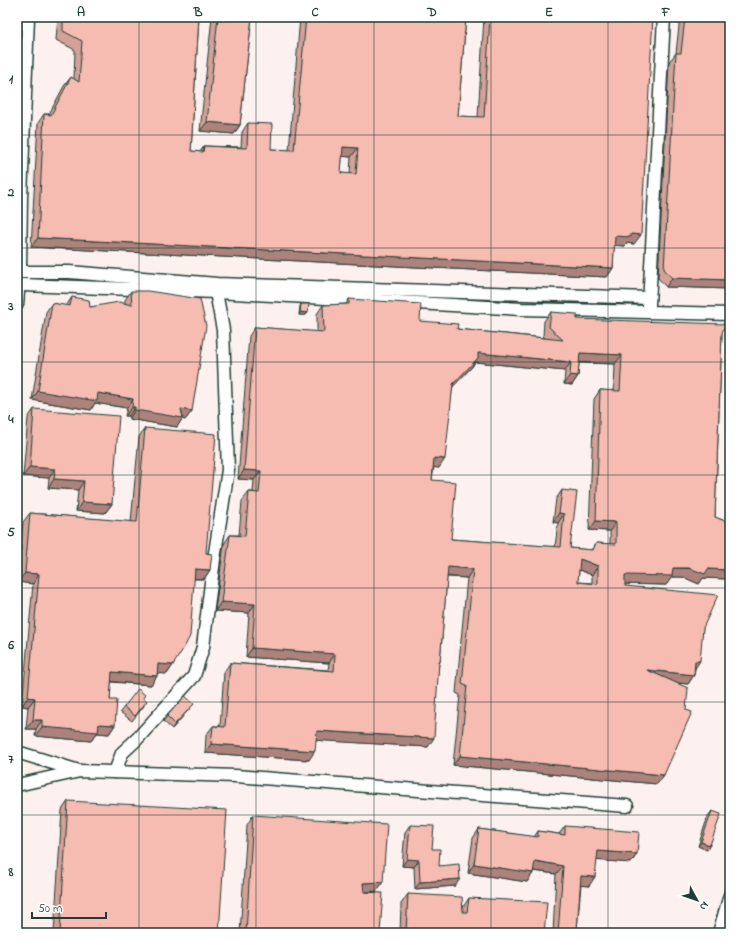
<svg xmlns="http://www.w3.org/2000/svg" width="747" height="950" viewBox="0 0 747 950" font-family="'Indie Flower',sans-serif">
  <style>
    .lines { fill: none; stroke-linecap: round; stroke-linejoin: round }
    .minor-casing { stroke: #1f3d34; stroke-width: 15 }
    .minor { stroke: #fff; stroke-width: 12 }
    .wall { fill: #d4a198; stroke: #1f3d34; fill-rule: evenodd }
    .shaded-wall { fill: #ac837c; stroke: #1f3d34 }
    .building { fill: #f6bbb1; stroke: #1f3d34; fill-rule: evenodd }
    .grid { fill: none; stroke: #1f3d34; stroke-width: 1; stroke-opacity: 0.55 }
    .neatline { fill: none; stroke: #1f3d34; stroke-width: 1.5 }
    .grid-label { font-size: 13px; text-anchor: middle; font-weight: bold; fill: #1f3d34 }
  </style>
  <rect width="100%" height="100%" fill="#fdf1ef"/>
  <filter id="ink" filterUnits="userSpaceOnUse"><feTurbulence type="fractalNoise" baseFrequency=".025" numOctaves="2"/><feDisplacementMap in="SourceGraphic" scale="8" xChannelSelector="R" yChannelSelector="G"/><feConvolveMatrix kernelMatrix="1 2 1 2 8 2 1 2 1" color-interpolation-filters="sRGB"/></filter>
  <g filter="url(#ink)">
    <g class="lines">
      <defs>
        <g id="minor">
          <path d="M 20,268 L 21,198 L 28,17"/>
          <path d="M 22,272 L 69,272 L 217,284 L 649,298"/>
          <path d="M 22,285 L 216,292 L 522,309 L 730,314"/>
          <path d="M 17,304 L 18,292"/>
          <path d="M 649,305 L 664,17"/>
          <path d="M 17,752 L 79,771"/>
          <path d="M 115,772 L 122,753 L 137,739 L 194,676 L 203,647 L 214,559 L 228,470 L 223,330 L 216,292 L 217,285"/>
          <path d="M 17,785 L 80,771 L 236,776 L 627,806"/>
          <path d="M 719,933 L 730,895"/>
        </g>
      </defs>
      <use href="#minor" class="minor-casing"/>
      <use href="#minor" class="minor"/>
    </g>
    <g class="wall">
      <path d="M 58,17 L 199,17 L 191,151 L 200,152 L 204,146 L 241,147 L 242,132 L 248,123 L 271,149 L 289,150 L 300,17 L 466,17 L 458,116 L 478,117 L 484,17 L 653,17 L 634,244 L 626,243 L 625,246 L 614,245 L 613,268 L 607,277 L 31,247 L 38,123 L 44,114 L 49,114 L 64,86 L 71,77 L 74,79 L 75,50 L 56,40 ZM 342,156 L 351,157 L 350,174 L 341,173 Z"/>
      <path d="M 212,17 L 252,17 L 240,125 L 234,134 L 200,131 Z"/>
      <path d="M 680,17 L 730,17 L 730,289 L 666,287 L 658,278 L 669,62 L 676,53 Z"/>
      <path d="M 131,291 L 192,411 L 185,420 L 182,419 L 177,427 L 129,419 L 129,416 L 125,416 L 127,408 L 95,403 L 91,410 L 32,400 L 46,312 L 52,303 L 66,306 L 72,297 L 90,307 L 125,303 L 125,300 Z"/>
      <path d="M 349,299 L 420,321 L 457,329 L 545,338 L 543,336 L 544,321 L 551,312 L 577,319 L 722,333 L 715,517 L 730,523 L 730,574 L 727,579 L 703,578 L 699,584 L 683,577 L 672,577 L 666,585 L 625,584 L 625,586 L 703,628 L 695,669 L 694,675 L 688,684 L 677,683 L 664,775 L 657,784 L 453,765 L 460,695 L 456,693 L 467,578 L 447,577 L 440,662 L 439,664 L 428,747 L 316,740 L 309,760 L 205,753 L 206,735 L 213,726 L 220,726 L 224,672 L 230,663 L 328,670 L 329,663 L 246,657 L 249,613 L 215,611 L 224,544 L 230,535 L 239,535 L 242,501 L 249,492 L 253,492 L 254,480 L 238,479 L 249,336 L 255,327 L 317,332 L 317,314 L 323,305 L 346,304 ZM 475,362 L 565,371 L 564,384 L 572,385 L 578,376 L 579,363 L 615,364 L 614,391 L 600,390 L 594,399 L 589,530 L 610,531 L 610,544 L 596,543 L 591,550 L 570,548 L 562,490 L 556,499 L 553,522 L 558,523 L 555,547 L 451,539 L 432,480 L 434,467 L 439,468 L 453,386 L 472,367 ZM 579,570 L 592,575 L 592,583 L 578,582 Z"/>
      <path d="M 301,304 L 308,313 L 306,315 L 299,315 L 300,306 Z"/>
      <path d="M 34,409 L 112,504 L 105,513 L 76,511 L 78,490 L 48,488 L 49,478 L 23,476 L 28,418 Z"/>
      <path d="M 145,428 L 206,553 L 210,570 L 204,579 L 194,579 L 173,665 L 167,674 L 157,673 L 157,676 L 151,685 L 111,682 L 110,700 L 115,725 L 109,734 L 97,733 L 91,741 L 35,736 L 36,729 L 26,729 L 28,707 L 22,706 L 33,584 L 18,582 L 23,522 L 30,513 L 131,522 L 139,437 Z"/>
      <path d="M 143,698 L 144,706 L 132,721 L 120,712 L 124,707 Z"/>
      <path d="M 190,708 L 172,729 L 163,721 L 167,716 Z"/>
      <path d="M 68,801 L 219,933 L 54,933 L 62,810 Z"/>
      <path d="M 712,811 L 707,850 L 698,846 L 708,816 Z"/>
      <path d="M 253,815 L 377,891 L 365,892 L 380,932 L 388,933 L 240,933 L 247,825 Z"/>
      <path d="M 410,825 L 432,849 L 439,866 L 455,886 L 415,889 L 414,867 L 402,866 L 405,832 Z"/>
      <path d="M 565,826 L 637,854 L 631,863 L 597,860 L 589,886 L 581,885 L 577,930 L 593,933 L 553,933 L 556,874 L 533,871 L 533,873 L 527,882 L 468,873 L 473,838 L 479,829 L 534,837 L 538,831 L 559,834 Z"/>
      <path d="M 408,894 L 463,907 L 469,898 L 544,933 L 400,933 L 401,904 Z"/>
    </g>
    <g class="shaded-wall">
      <path d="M 207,122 L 240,125 L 234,134 L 200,131 Z"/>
      <path d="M 343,147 L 358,148 L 351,157 L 336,156 Z"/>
      <path d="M 631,234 L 641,235 L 634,244 L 626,243 L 625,246 L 608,245 L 615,236 Z"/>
      <path d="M 38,238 L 613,268 L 607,277 L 31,247 Z"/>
      <path d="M 672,278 L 730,280 L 730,289 L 666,287 Z"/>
      <path d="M 300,312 L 308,313 L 306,315 L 299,315 Z"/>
      <path d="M 478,353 L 571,362 L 565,371 L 475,362 L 472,367 L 447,393 L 453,384 Z"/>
      <path d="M 580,353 L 622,355 L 615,364 L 574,362 Z"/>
      <path d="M 570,375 L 578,376 L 572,385 L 564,384 Z"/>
      <path d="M 38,391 L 98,393 L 133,399 L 127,408 L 95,403 L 91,410 L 32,400 Z"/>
      <path d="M 132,407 L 135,407 L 129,416 L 125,416 Z"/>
      <path d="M 181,409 L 192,411 L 185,420 L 182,419 L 177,427 L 129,419 L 135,410 Z"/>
      <path d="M 434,458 L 445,459 L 439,468 L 428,467 Z"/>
      <path d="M 30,467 L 55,469 L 49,478 L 23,476 Z"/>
      <path d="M 244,470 L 261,471 L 254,480 L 238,479 Z"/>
      <path d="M 54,479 L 84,481 L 78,490 L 48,488 Z"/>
      <path d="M 82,502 L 112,504 L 105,513 L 76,511 Z"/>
      <path d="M 559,513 L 564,514 L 558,523 L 553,522 Z"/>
      <path d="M 596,521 L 616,522 L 610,531 L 589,530 Z"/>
      <path d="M 580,559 L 598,566 L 592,575 L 574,568 Z"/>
      <path d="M 448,567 L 473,569 L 467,578 L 442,576 Z"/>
      <path d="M 673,568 L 730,570 L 730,574 L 727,579 L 703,578 L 699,584 L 683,577 L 672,577 L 666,585 L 619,584 L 625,575 Z"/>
      <path d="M 195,569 L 210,570 L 204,579 L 189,578 Z"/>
      <path d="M 25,573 L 39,574 L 33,584 L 18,582 Z"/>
      <path d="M 221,602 L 255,604 L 249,613 L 215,611 Z"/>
      <path d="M 252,648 L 335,654 L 329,663 L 246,657 Z"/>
      <path d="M 695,661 L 700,661 L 694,670 Z"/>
      <path d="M 158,664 L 173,665 L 167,674 L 152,673 Z"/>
      <path d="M 647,670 L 694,675 L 688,684 L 640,679 Z"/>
      <path d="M 112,672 L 157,676 L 151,685 L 106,681 Z"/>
      <path d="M 28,697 L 35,698 L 28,707 L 22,706 Z"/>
      <path d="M 194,704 L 190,708 L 172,729 L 175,724 Z"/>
      <path d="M 33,720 L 42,720 L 36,729 L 26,729 Z"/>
      <path d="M 99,724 L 115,725 L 109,734 L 97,733 L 91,741 L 35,736 L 42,727 Z"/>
      <path d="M 317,731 L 434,738 L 428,747 L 310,740 Z"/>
      <path d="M 211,744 L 315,751 L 309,760 L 205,753 Z"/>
      <path d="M 460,756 L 664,775 L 657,784 L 453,765 Z"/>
      <path d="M 701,842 L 710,845 L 707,850 L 698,846 Z"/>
      <path d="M 598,851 L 637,854 L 631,863 L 592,860 Z"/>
      <path d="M 407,859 L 419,860 L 414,867 L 402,866 Z"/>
      <path d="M 535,861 L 563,866 L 556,874 L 528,870 Z"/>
      <path d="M 474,864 L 533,873 L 527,882 L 468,873 Z"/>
      <path d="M 581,876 L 595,877 L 589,886 L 575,885 Z"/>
      <path d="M 460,879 L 455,886 L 415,889 L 420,882 Z"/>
      <path d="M 383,882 L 377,891 L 357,893 L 363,883 Z"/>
    </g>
    <g class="building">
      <path d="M 63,17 L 199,17 L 191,151 L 203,152 L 204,146 L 247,148 L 248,123 L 272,124 L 271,149 L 294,150 L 306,17 L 466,17 L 458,116 L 484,117 L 490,17 L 653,17 L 641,235 L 631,234 L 631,237 L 615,236 L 613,268 L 38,238 L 44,114 L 51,115 L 71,77 L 79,82 L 82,41 L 63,31 ZM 343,147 L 358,148 L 356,174 L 341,173 Z"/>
      <path d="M 218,17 L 252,17 L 240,125 L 207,122 Z"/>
      <path d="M 685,17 L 730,17 L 730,280 L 672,278 L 664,269 L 676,53 L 681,53 Z"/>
      <path d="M 131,291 L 148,291 L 200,299 L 206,326 L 192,411 L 181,409 L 183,418 L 135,410 L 135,407 L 132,407 L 133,399 L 98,393 L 97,401 L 38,391 L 52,303 L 70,306 L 72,297 L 89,300 L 90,307 L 119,302 L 132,305 Z"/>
      <path d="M 349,299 L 421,304 L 420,321 L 458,324 L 457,329 L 563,340 L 549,327 L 551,312 L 577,314 L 577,319 L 725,324 L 722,333 L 715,517 L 730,523 L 730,570 L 708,569 L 705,574 L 689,568 L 673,568 L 672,576 L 625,575 L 625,586 L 718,595 L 703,628 L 700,661 L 695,661 L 694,675 L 647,670 L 688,688 L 686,710 L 692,712 L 664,775 L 460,756 L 467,686 L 462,684 L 473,569 L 448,567 L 440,662 L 439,662 L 434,738 L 317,731 L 315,751 L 211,744 L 213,726 L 225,727 L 230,663 L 334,671 L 335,654 L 252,648 L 255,604 L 221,602 L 230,535 L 245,536 L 249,492 L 259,493 L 261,471 L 244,470 L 255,327 L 324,332 L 323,305 L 349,304 ZM 478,353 L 571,362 L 570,375 L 578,376 L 580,353 L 622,355 L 620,391 L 600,390 L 596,521 L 616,522 L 616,544 L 596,543 L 593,550 L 570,548 L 577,492 L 562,490 L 559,513 L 564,514 L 561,547 L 451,539 L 456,482 L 432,480 L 434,458 L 445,459 L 453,384 L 478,358 ZM 580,559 L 598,566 L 598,584 L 578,582 Z"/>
      <path d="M 301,304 L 309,304 L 308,313 L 300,312 Z"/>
      <path d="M 34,409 L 119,416 L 112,504 L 82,502 L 84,481 L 54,479 L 55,469 L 30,467 Z"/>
      <path d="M 145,428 L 216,434 L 206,553 L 212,554 L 210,570 L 195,569 L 190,636 L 185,646 L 173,665 L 158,664 L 157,676 L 112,672 L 110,700 L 117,700 L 115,725 L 99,724 L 98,732 L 42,727 L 42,720 L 33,720 L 35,698 L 28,697 L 39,574 L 25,573 L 30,513 L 137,522 Z"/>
      <path d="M 138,689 L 145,695 L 143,698 L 147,701 L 135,716 L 124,707 Z"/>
      <path d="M 185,696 L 194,704 L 175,724 L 167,716 Z"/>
      <path d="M 68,801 L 227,810 L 219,933 L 60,933 Z"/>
      <path d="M 712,811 L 721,814 L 710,845 L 701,842 Z"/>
      <path d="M 253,815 L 387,824 L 383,882 L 363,883 L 364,892 L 383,893 L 380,932 L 388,933 L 246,933 Z"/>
      <path d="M 410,825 L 434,826 L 432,849 L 440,849 L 439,866 L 459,864 L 460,879 L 420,882 L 419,860 L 407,859 Z"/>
      <path d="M 565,826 L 639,832 L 637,854 L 598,851 L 595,877 L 581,876 L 577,930 L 593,931 L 593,933 L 558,933 L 563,866 L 535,861 L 533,873 L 474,864 L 479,829 L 538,837 L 538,831 L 565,835 Z"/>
      <path d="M 408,894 L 462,897 L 463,912 L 467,912 L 469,898 L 547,902 L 544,933 L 406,933 Z"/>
    </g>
  </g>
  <path class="grid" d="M 139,17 L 139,933M 256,17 L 256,933M 374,17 L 374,933M 491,17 L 491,933M 608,17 L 608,933M 17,135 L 730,135M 17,248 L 730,248M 17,362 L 730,362M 17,475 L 730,475M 17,588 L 730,588M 17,702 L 730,702M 17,815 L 730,815"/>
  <rect width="747" height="950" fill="none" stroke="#fff" stroke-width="44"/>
  <g transform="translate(697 900) rotate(130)" stroke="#ffffff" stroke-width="3" paint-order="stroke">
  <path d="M0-3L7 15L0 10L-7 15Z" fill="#1f3d34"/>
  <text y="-6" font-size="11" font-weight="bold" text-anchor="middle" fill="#1f3d34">N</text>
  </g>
  <path d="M32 912v6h74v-6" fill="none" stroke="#1f3d34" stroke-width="2"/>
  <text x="38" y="912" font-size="12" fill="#1f3d34" stroke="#ffffff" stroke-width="3" paint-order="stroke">50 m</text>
  <rect x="22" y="22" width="703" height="906" class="neatline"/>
  <g class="grid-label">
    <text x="81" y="16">A</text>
    <text x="198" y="16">B</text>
    <text x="315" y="16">C</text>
    <text x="432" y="16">D</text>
    <text x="549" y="16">E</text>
    <text x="666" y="16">F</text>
    <text x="11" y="83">1</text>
    <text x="11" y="196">2</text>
    <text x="11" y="310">3</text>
    <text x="11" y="423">4</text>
    <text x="11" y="536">5</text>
    <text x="11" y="649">6</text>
    <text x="11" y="763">7</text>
    <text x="11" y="876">8</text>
  </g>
</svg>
